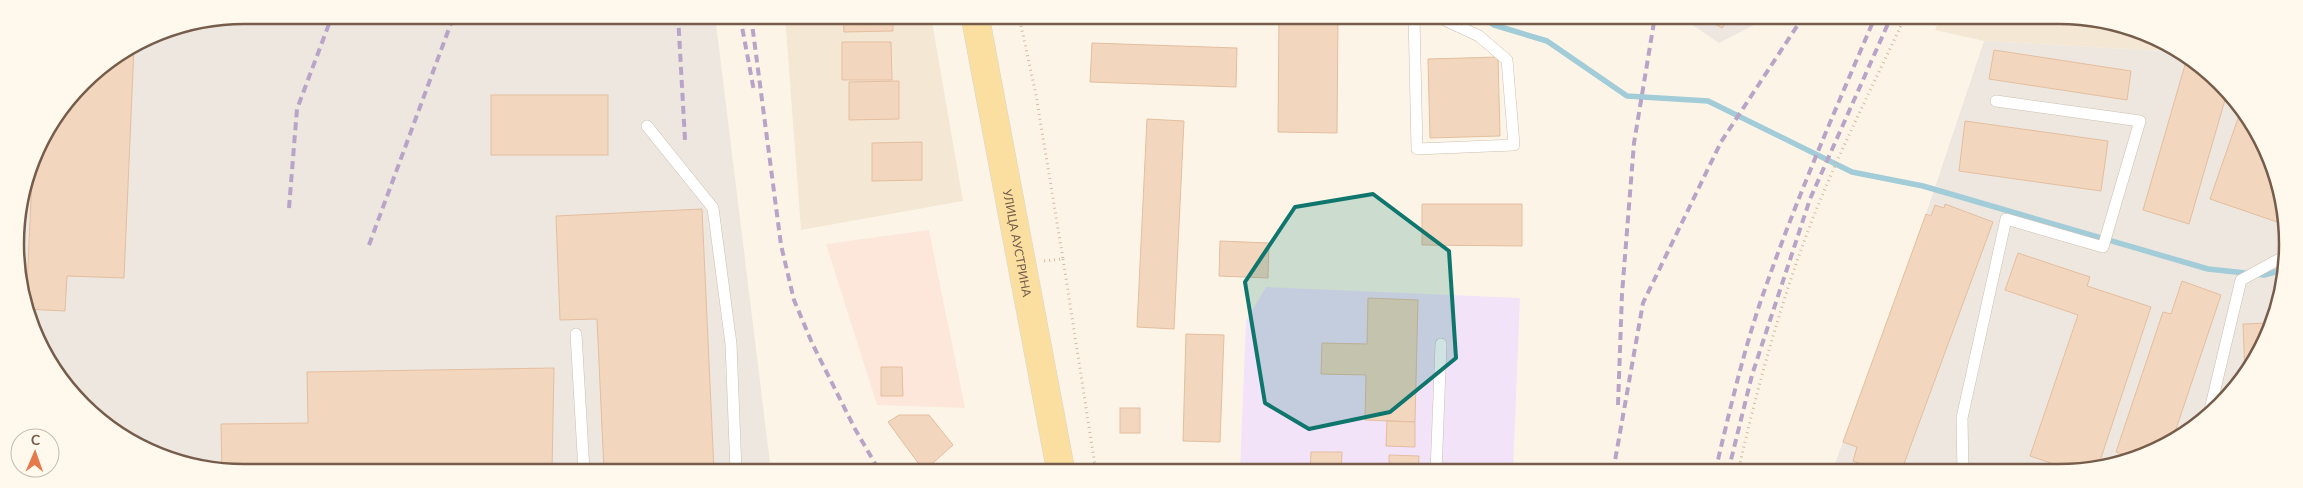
<svg xmlns="http://www.w3.org/2000/svg" width="2303" height="488" viewBox="0 0 2303 488" font-family="Lato,sans-serif">
  <style>
    .residential { fill: #f4e8d5 }
    .commercial { fill: #fde7db }
    .industrial { fill: #ede7e0 }
    .education { fill: #f2e3f9 }
    .lines { fill: none; stroke-linecap: round; stroke-linejoin: round }
    .stream { stroke: #a1ccd8; stroke-width: 5.5 }
    .building { fill: #f2d6be; stroke: #e4be9f }
    .lane-casing { stroke: #cebead; stroke-width: 12 }
    .primary-casing { stroke: #dbd5d0; stroke-width: 29 }
    .path { stroke: #d7baa1; stroke-width: 3; stroke-dasharray: 1 4; stroke-linecap: butt }
    .lane { stroke: #fff; stroke-width: 11 }
    .primary { stroke: #fadfa0; stroke-width: 28 }
    .rail { stroke: #b9a4c7; stroke-width: 4; stroke-dasharray: 8 5; stroke-linecap: butt }
    .marked { fill: #0f766e; fill-opacity: 0.2; stroke: #0f766e; stroke-width: 4; stroke-linejoin: round }
    .labels { text-anchor: middle; dominant-baseline: central; stroke-width: 4; stroke-linejoin: round; paint-order: stroke }
    .street-label { font-size: 12px; fill: #765d4b; stroke: #fff9ed }
    .rim { fill: none; stroke: #765d4b; stroke-width: 2.5 }
  </style>
  <rect width="100%" height="100%" fill="#fcf5e7"/>
  <g class="residential">
    <path d="M 785,16 L 931,16 L 963,201 L 801,230 Z"/>
    <path d="M 1940,17 L 2089,17 L 2173,46 L 2180,52 L 1984,41 L 1935,30 Z"/>
  </g>
  <path class="commercial" d="M 929,230 L 965,408 L 877,405 L 826,244 Z"/>
  <g class="industrial">
    <path d="M 244,15 L 715,15 L 771,471 L 214,471 L 142,449 L 72,395 L 27,318 L 15,229 L 33,156 L 82,82 L 157,32 Z"/>
    <path d="M 1681,17 L 1762,17 L 1758,23 L 1719,43 Z"/>
    <path d="M 1984,41 L 2180,52 L 2240,104 L 2280,184 L 2286,274 L 2265,345 L 2221,406 L 2147,455 L 2074,472 L 1832,472 L 1926,214 Z"/>
  </g>
  <path class="education" d="M 1266,287 L 1520,298 L 1513,472 L 1240,472 L 1246,321 Z"/>
  <g class="lines">
    <path class="stream" d="M 1483,16 L 1494,25 L 1547,41 L 1627,96 L 1708,101 L 1852,172 L 1923,186 L 2208,269 L 2264,275 L 2286,269"/>
  </g>
  <g class="building">
    <path d="M 843,16 L 893,16 L 893,31 L 844,32 Z"/>
    <path d="M 1279,16 L 1338,16 L 1337,133 L 1278,132 Z"/>
    <path d="M 1703,17 L 1731,17 L 1722,28 Z"/>
    <path d="M 842,42 L 891,42 L 892,80 L 842,80 Z"/>
    <path d="M 1092,43 L 1237,48 L 1236,87 L 1090,82 Z"/>
    <path d="M 134,47 L 124,278 L 67,276 L 65,311 L 26,309 L 33,156 L 82,82 Z"/>
    <path d="M 1994,50 L 2131,71 L 2127,100 L 1989,79 Z"/>
    <path d="M 1498,57 L 1500,136 L 1430,138 L 1428,59 Z"/>
    <path d="M 2187,58 L 2227,93 L 2189,224 L 2143,210 Z"/>
    <path d="M 899,81 L 899,119 L 849,120 L 849,82 Z"/>
    <rect x="491" y="95" width="117" height="60"/>
    <path d="M 2242,107 L 2280,184 L 2283,224 L 2210,199 Z"/>
    <path d="M 1147,119 L 1184,121 L 1174,329 L 1137,327 Z"/>
    <path d="M 1965,121 L 2108,141 L 2101,191 L 1959,171 Z"/>
    <path d="M 922,142 L 922,180 L 872,181 L 872,143 Z"/>
    <path d="M 1422,204 L 1522,204 L 1522,246 L 1422,245 Z"/>
    <path d="M 1945,204 L 1993,222 L 1901,472 L 1864,472 L 1867,466 L 1853,461 L 1857,447 L 1843,442 L 1926,214 L 1931,216 L 1935,205 L 1944,208 Z"/>
    <path d="M 702,209 L 714,471 L 604,471 L 597,319 L 560,320 L 556,216 Z"/>
    <path d="M 1220,241 L 1269,243 L 1268,278 L 1219,276 Z"/>
    <path d="M 2018,253 L 2090,277 L 2087,286 L 2151,307 L 2098,467 L 2077,472 L 2030,456 L 2078,315 L 2005,290 Z"/>
    <path d="M 2182,281 L 2221,295 L 2173,438 L 2147,455 L 2134,458 L 2116,452 L 2163,312 L 2171,314 Z"/>
    <path d="M 1368,298 L 1418,300 L 1415,422 L 1365,420 L 1366,375 L 1321,374 L 1322,343 L 1367,344 Z"/>
    <path d="M 2270,323 L 2265,345 L 2245,373 L 2243,324 Z"/>
    <path d="M 1186,334 L 1224,335 L 1220,442 L 1183,441 Z"/>
    <path d="M 881,367 L 902,367 L 903,396 L 881,396 Z"/>
    <path d="M 554,368 L 552,471 L 222,471 L 221,424 L 308,423 L 307,372 Z"/>
    <rect x="1120" y="408" width="20" height="25"/>
    <path d="M 899,415 L 929,415 L 953,445 L 924,471 L 888,422 Z"/>
    <path d="M 1387,421 L 1415,422 L 1415,447 L 1386,446 Z"/>
    <path d="M 1311,452 L 1342,452 L 1341,472 L 1310,472 Z"/>
    <path d="M 1389,455 L 1419,456 L 1418,472 L 1389,472 Z"/>
  </g>
  <g class="lines">
    <defs>
      <g id="lane">
        <path d="M 1414,16 L 1417,149 L 1514,145 L 1507,60 L 1479,36 L 1436,16"/>
        <path d="M 647,126 L 713,208 L 731,344 L 736,471"/>
        <path d="M 576,334 L 584,471"/>
        <path d="M 2209,414 L 2241,280 L 2285,256"/>
        <path d="M 1436,472 L 1441,344"/>
        <path d="M 1963,472 L 1962,418 L 2006,219 L 2103,247 L 2140,121 L 1996,101"/>
      </g>
      <g id="primary">
        <path id="s1" d="M 975,16 L 1061,472"/>
      </g>
    </defs>
    <use href="#lane" class="lane-casing"/>
    <use href="#primary" class="primary-casing"/>
    <g class="path">
      <path d="M 1019,16 L 1036,95 L 1063,259 L 1043,261"/>
      <path d="M 1063,259 L 1096,472"/>
      <path d="M 1738,472 C 1756,393 1777,315 1805,239 C 1833,163 1871,90 1905,17"/>
    </g>
    <use href="#lane" class="lane"/>
    <use href="#primary" class="primary"/>
    <g class="rail">
      <path d="M 678,15 L 685,140"/>
      <path d="M 740,16 L 754,91"/>
      <path d="M 751,16 L 781,245 L 794,300 L 812,343 L 855,429 L 880,472"/>
      <path d="M 289,208 L 297,109 L 329,24 L 336,15"/>
      <path d="M 369,245 L 454,15"/>
      <path d="M 1618,405 L 1622,294 L 1634,143 L 1655,16"/>
      <path d="M 1613,472 L 1643,303 L 1721,142 L 1803,17"/>
      <path d="M 1715,472 C 1730,410 1744,347 1766,286 C 1798,195 1837,106 1875,17"/>
      <path d="M 1728,472 L 1752,375 L 1810,199 L 1891,17"/>
    </g>
  </g>
  <path class="marked" d="M 1373,194 L 1449,251 L 1456,358 L 1390,412 L 1309,429 L 1265,403 L 1245,282 L 1295,207 Z"/>
  <g class="labels">
    <g class="street-label">
      <text stroke="none"><textPath href="#s1" startOffset="231">УЛИЦА АУСТРИНА</textPath></text>
    </g>
  </g>
  <path d="M0 0H2303V488H0ZM244 24H2059A220 220 0 0 1 2279 244V244A220 220 0 0 1 2059 464H244A220 220 0 0 1 24 244V244A220 220 0 0 1 244 24Z" fill="#fff9ed" fill-rule="evenodd"/>
  <path class="rim" d="M244 24H2059A220 220 0 0 1 2279 244V244A220 220 0 0 1 2059 464H244A220 220 0 0 1 24 244V244A220 220 0 0 1 244 24Z"/>
  <g transform="translate(35 453) rotate(2)"><circle r="24" fill="#fff9ed" stroke="#c8bbac"/>
  <path d="M0-4L9 19L0 12L-9 19Z" fill="#e6794c"/>
  <text y="-8" font-size="14" font-weight="bold" text-anchor="middle" fill="#765d4b">С</text>
  </g>
</svg>
